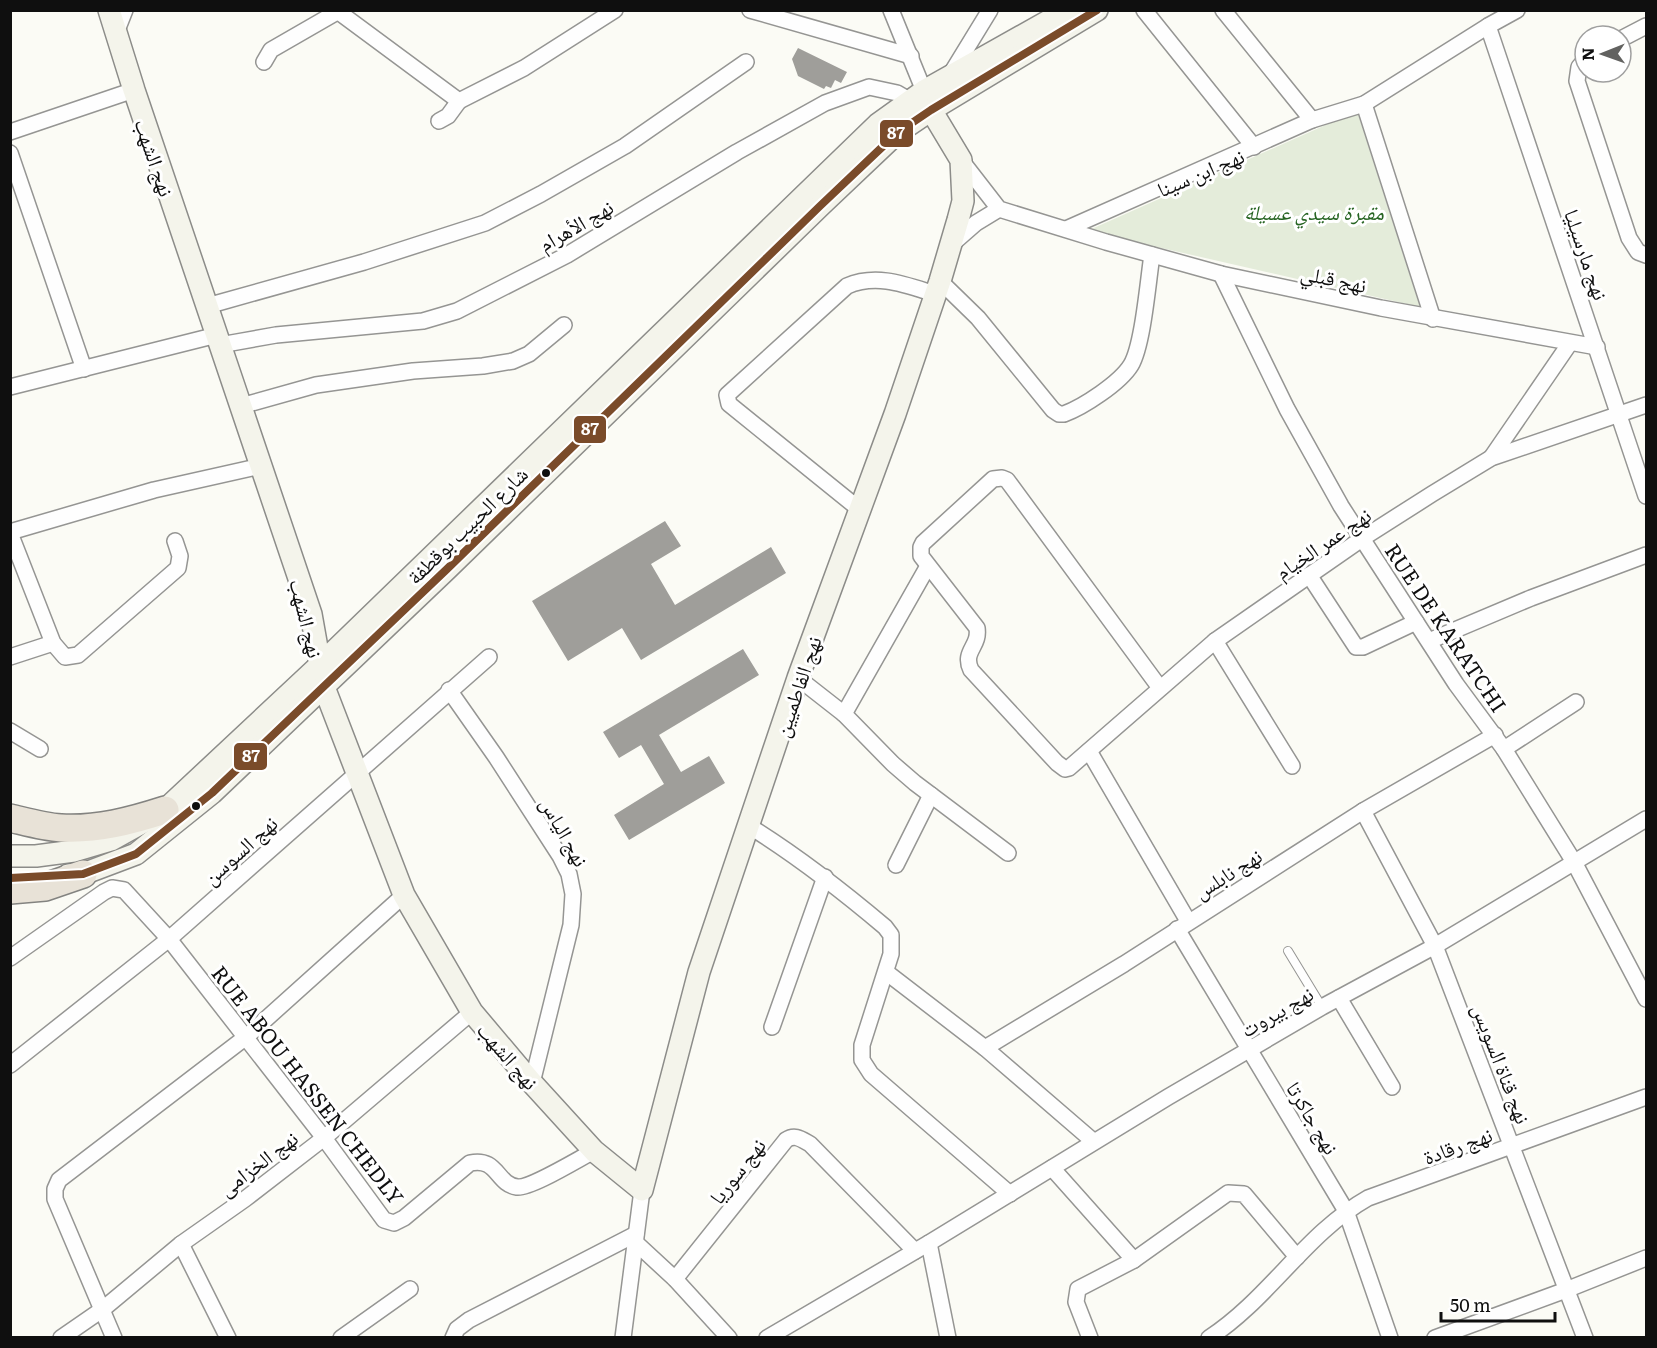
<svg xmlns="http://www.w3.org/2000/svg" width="1657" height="1348" viewBox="0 0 1657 1348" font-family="Literata,'Noto Naskh Arabic',serif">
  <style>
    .cemetery { fill: #e4ecda }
    .building { fill: #9f9e9a }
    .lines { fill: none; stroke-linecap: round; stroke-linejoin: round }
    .lane-casing { stroke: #959593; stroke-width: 10 }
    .street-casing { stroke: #959593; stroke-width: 18 }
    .secondary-casing { stroke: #8c8c89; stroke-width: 24 }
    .highway-casing { stroke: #838380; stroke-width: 30 }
    .lane { stroke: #fefefe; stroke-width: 8 }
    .street { stroke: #fefefe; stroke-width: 15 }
    .secondary { stroke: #f4f4eb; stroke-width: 21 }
    .highway { stroke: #e8e2d7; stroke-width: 27 }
    .bus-1-casing { stroke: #fff; stroke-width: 12 }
    .bus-1 { stroke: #7a4b2a; stroke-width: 8 }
    .bus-dot { fill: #0f0f0f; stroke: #fff; stroke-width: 2 }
    .labels { text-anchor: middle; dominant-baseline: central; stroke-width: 6; stroke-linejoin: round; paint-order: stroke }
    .street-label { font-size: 21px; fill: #0f0f0f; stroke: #fff }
    .park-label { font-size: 21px; font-style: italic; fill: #266422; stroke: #fff }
    .line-badge { stroke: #fff; stroke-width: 2 }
    .badge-label { font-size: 16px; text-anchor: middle; font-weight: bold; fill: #fff }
  </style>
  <rect width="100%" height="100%" fill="#fbfbf5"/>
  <path class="cemetery" d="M 1357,111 L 1420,307 L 1087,231 Z"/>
  <g class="building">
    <path d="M 798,48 L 847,72 L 841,83 L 835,80 L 831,88 L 826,86 L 824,89 L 798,76 L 792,59 Z"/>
    <path d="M 665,521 L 681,546 L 651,564 L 675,605 L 771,547 L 786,573 L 641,660 L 622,628 L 568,661 L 532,601 Z"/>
    <path d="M 743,649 L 759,675 L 659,735 L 681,772 L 709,756 L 725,783 L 629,840 L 614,815 L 664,784 L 641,745 L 619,758 L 603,732 Z"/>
  </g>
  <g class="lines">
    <defs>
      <path id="lane" d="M 1288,951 L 1322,1007"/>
      <g id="street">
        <path d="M 336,10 L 459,101 L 524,68 L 615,10"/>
        <path d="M 750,10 L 911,56"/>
        <path d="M 891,10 L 924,91"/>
        <path d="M 1144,10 L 1254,147"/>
        <path d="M 1223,10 L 1312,120"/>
        <path d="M 1488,26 L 1646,496"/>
        <path d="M 116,33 L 125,10"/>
        <path d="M 1621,39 L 1646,26"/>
        <path d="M 1585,60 L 1579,67 L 1577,81 L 1629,238 L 1638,252 L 1646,255"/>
        <path d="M 264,62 L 271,50 L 337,12"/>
        <path d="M 949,77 L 990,10"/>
        <path d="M 1364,104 L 1433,319"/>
        <path d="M 439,121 L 448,116 L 459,101"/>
        <path d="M 10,132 L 134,90"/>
        <path d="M 10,153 L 84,369"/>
        <path d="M 961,160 L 999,209 L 1106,242 L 1221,274 L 1381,308 L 1597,347"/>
        <path d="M 1066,229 L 1312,120 L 1364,104 L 1488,26 L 1517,10"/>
        <path d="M 952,244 L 976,223 L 999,209"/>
        <path d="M 1221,274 L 1287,409 L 1341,506 L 1456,684 L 1504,749 L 1574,862 L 1646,999"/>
        <path d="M 940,281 L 978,318 L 1053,410 L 1059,414 L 1064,414 C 1083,407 1120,383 1131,365 C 1143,345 1148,281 1152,255"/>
        <path d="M 207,306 L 364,262 L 485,223 L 541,194 L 625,146 L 746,62"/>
        <path d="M 220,345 L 276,335 L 423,321 L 457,311 L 567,255 L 737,152 L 825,103 L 869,87 L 897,93 L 909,100 L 915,107"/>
        <path d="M 10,387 L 217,335"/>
        <path d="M 241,406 L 316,385 L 413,371 L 483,366 L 513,361 L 529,354 L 564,325"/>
        <path d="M 1491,458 L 1570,343"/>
        <path d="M 859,509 L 729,404 L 727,395 L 847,286 C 877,273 906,285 935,294"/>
        <path d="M 10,532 L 154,490 L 261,466"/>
        <path d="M 10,533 L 53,643 L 65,657 L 78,655 L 178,568 L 180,556 L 175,541"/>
        <path d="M 1309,575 L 1356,647 L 1363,647 L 1416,622"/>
        <path d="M 1215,641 L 1292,766"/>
        <path d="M 1429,641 L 1531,598 L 1646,555"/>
        <path d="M 10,657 L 53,643"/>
        <path d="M 798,678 L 844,714 L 893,764 L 915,783 L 1008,853"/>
        <path d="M 1160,688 L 1007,480 L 1002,478 L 993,479 L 923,543 L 921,547 L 921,556 L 977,628 C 980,647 962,651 971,670 L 1057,763 L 1065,769 L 1069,768 L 1215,641 L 1363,538 L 1432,494 L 1491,458 L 1646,405"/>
        <path d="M 449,690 L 496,757 L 560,856 L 569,874 L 573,894 L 571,925 L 532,1083"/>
        <path d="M 844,714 L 928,566"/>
        <path d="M 10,731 L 40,749"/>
        <path d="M 1504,749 L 1576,702"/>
        <path d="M 1089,751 L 1188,921"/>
        <path d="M 1363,811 L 1435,946 L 1585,1338"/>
        <path d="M 749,826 C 799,857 840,889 885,927 L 891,935 L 891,954 L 862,1045 L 862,1060 L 871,1074 L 1010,1194"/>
        <path d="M 896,865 L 931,795"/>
        <path d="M 1177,929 L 1346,1211 L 1390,1338"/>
        <path d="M 10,958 L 104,892 L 112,888 L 124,890 L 169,939 L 324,1138 L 384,1220 L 394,1223 L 404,1218 L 470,1163 C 498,1157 496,1184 517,1187 C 530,1189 580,1158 594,1151"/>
        <path d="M 886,972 L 985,1048 L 1093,1141"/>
        <path d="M 1339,998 L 1392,1087"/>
        <path d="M 772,1027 L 825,877"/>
        <path d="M 985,1048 L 1124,964 L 1363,811 L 1495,735"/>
        <path d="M 10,1065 L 169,939 L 489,657"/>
        <path d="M 1052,1168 L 1134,1260"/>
        <path d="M 635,1242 L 675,1279 L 729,1338"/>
        <path d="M 929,1243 L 948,1338"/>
        <path d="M 181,1244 L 228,1338"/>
        <path d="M 675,1279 L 786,1140 C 795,1134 801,1139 810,1144 L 915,1251"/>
        <path d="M 61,1338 L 103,1309 L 181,1244 L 245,1199 L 324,1138 L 472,1012"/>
        <path d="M 114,1338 L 55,1199 L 55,1189 L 59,1180 L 246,1037 L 404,895"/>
        <path d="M 341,1338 L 410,1289"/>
        <path d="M 453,1338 L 457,1329 L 469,1320 L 636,1234"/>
        <path d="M 623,1338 L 642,1190"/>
        <path d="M 767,1338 L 929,1243 L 1168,1097 L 1322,1007 L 1435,946 L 1646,819"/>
        <path d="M 1090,1338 L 1076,1302 L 1078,1289 L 1134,1260 L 1228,1193 L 1244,1194 L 1297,1257"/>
        <path d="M 1209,1338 C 1269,1299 1306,1233 1368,1198 L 1646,1097"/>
        <path d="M 1435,1338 L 1566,1290 L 1646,1258"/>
      </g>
      <g id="secondary">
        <path d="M 109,10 L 134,90 L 311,614 L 324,687 L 404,895 L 472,1012 L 532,1083 L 594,1151 L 642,1190 L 699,972 L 798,678 L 895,414 L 940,281 L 958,220 L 963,201 L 961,160 L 931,110 L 924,91"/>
        <path d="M 10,856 L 36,856 L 74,851 L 111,840 L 165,810 L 320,665 L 878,124 L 924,91 L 1068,10"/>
        <path d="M 68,875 L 83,874 L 136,854 L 212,793 L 447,569 L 820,206 L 897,133 L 931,110 L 1097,10"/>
      </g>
      <g id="highway">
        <path d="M 10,818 C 27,822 44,827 61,828 C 97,830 131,821 165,810"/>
        <path d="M 10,890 L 45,887 L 83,874"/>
      </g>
    </defs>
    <use href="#lane" class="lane-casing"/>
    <use href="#street" class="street-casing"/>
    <use href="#secondary" class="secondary-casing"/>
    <use href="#highway" class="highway-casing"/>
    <use href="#lane" class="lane"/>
    <use href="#street" class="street"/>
    <use href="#secondary" class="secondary"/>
    <use href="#highway" class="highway"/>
    <defs>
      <path id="bus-1" d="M 10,878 L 83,874 L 136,854 L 212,793 L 447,569 L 820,206 L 897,133 L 931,110 L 1097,10"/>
    </defs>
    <use href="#bus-1" class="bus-1-casing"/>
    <use href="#bus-1" class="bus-1"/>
  </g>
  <g class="bus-dot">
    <circle cx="546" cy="473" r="5"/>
    <circle cx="196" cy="806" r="5"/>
  </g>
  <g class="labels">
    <g class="street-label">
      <text transform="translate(156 157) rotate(71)">نهج الشهب</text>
      <text transform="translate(1200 171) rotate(-23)">نهج ابن سينا</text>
      <text transform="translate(575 224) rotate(-30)">نهج الأهرام</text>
      <text transform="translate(1588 254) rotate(71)">نهج مارسيليا</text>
      <text transform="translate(1334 277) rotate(12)">نهج قبلي</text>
      <text transform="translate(466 524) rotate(-44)">شارع الحبيب بوقطفة</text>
      <text transform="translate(1322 542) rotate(-34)">نهج عمر الخيام</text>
      <text transform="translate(308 618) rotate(76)">نهج الشهب</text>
      <text transform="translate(1447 627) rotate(56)">RUE DE KARATCHI</text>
      <text transform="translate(796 686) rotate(-71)">نهج الفاطميين</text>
      <text transform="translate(566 831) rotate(61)">نهج الياس</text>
      <text transform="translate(239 849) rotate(-42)">نهج السوسن</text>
      <text transform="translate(1227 872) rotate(-32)">نهج نابلس</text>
      <text transform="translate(1276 1010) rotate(-30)">نهج بيروت</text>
      <text transform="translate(509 1055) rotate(49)">نهج الشهب</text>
      <text transform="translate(1503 1063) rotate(69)">نهج قناة السويس</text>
      <text transform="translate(309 1084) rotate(52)">RUE ABOU HASSEN CHEDLY</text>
      <text transform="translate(1314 1117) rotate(59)">نهج جاكرتا</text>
      <text transform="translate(1457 1144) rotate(-20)">نهج رقادة</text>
      <text transform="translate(257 1162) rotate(-37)">نهج الخزامى</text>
      <text transform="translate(736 1170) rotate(-52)">نهج سوريا</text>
    </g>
    <g class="park-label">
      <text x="1314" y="210">مقبرة سيدي عسيلة</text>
    </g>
  </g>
  <g class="line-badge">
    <rect x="879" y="119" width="35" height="29" rx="6" fill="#7a4b2a"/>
    <rect x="573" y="415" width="34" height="29" rx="6" fill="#7a4b2a"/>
    <rect x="233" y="742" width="35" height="29" rx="6" fill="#7a4b2a"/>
  </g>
  <g class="badge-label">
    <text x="896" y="139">87</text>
    <text x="590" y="435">87</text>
    <text x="251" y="762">87</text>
  </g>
  <rect width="1657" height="1348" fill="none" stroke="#0f0f0f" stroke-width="24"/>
  <g transform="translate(1603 54) rotate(269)"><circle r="28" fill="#ffffff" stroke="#9f9f9f" stroke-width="1.5"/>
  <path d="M0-4.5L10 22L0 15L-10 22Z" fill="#626260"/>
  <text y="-9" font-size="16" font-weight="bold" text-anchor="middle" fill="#0f0f0f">N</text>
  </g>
  <path d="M1441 1312v9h114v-9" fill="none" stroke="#0f0f0f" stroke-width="3"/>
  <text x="1450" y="1312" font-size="18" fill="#0f0f0f" stroke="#ffffff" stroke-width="4.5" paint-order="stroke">50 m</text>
</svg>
